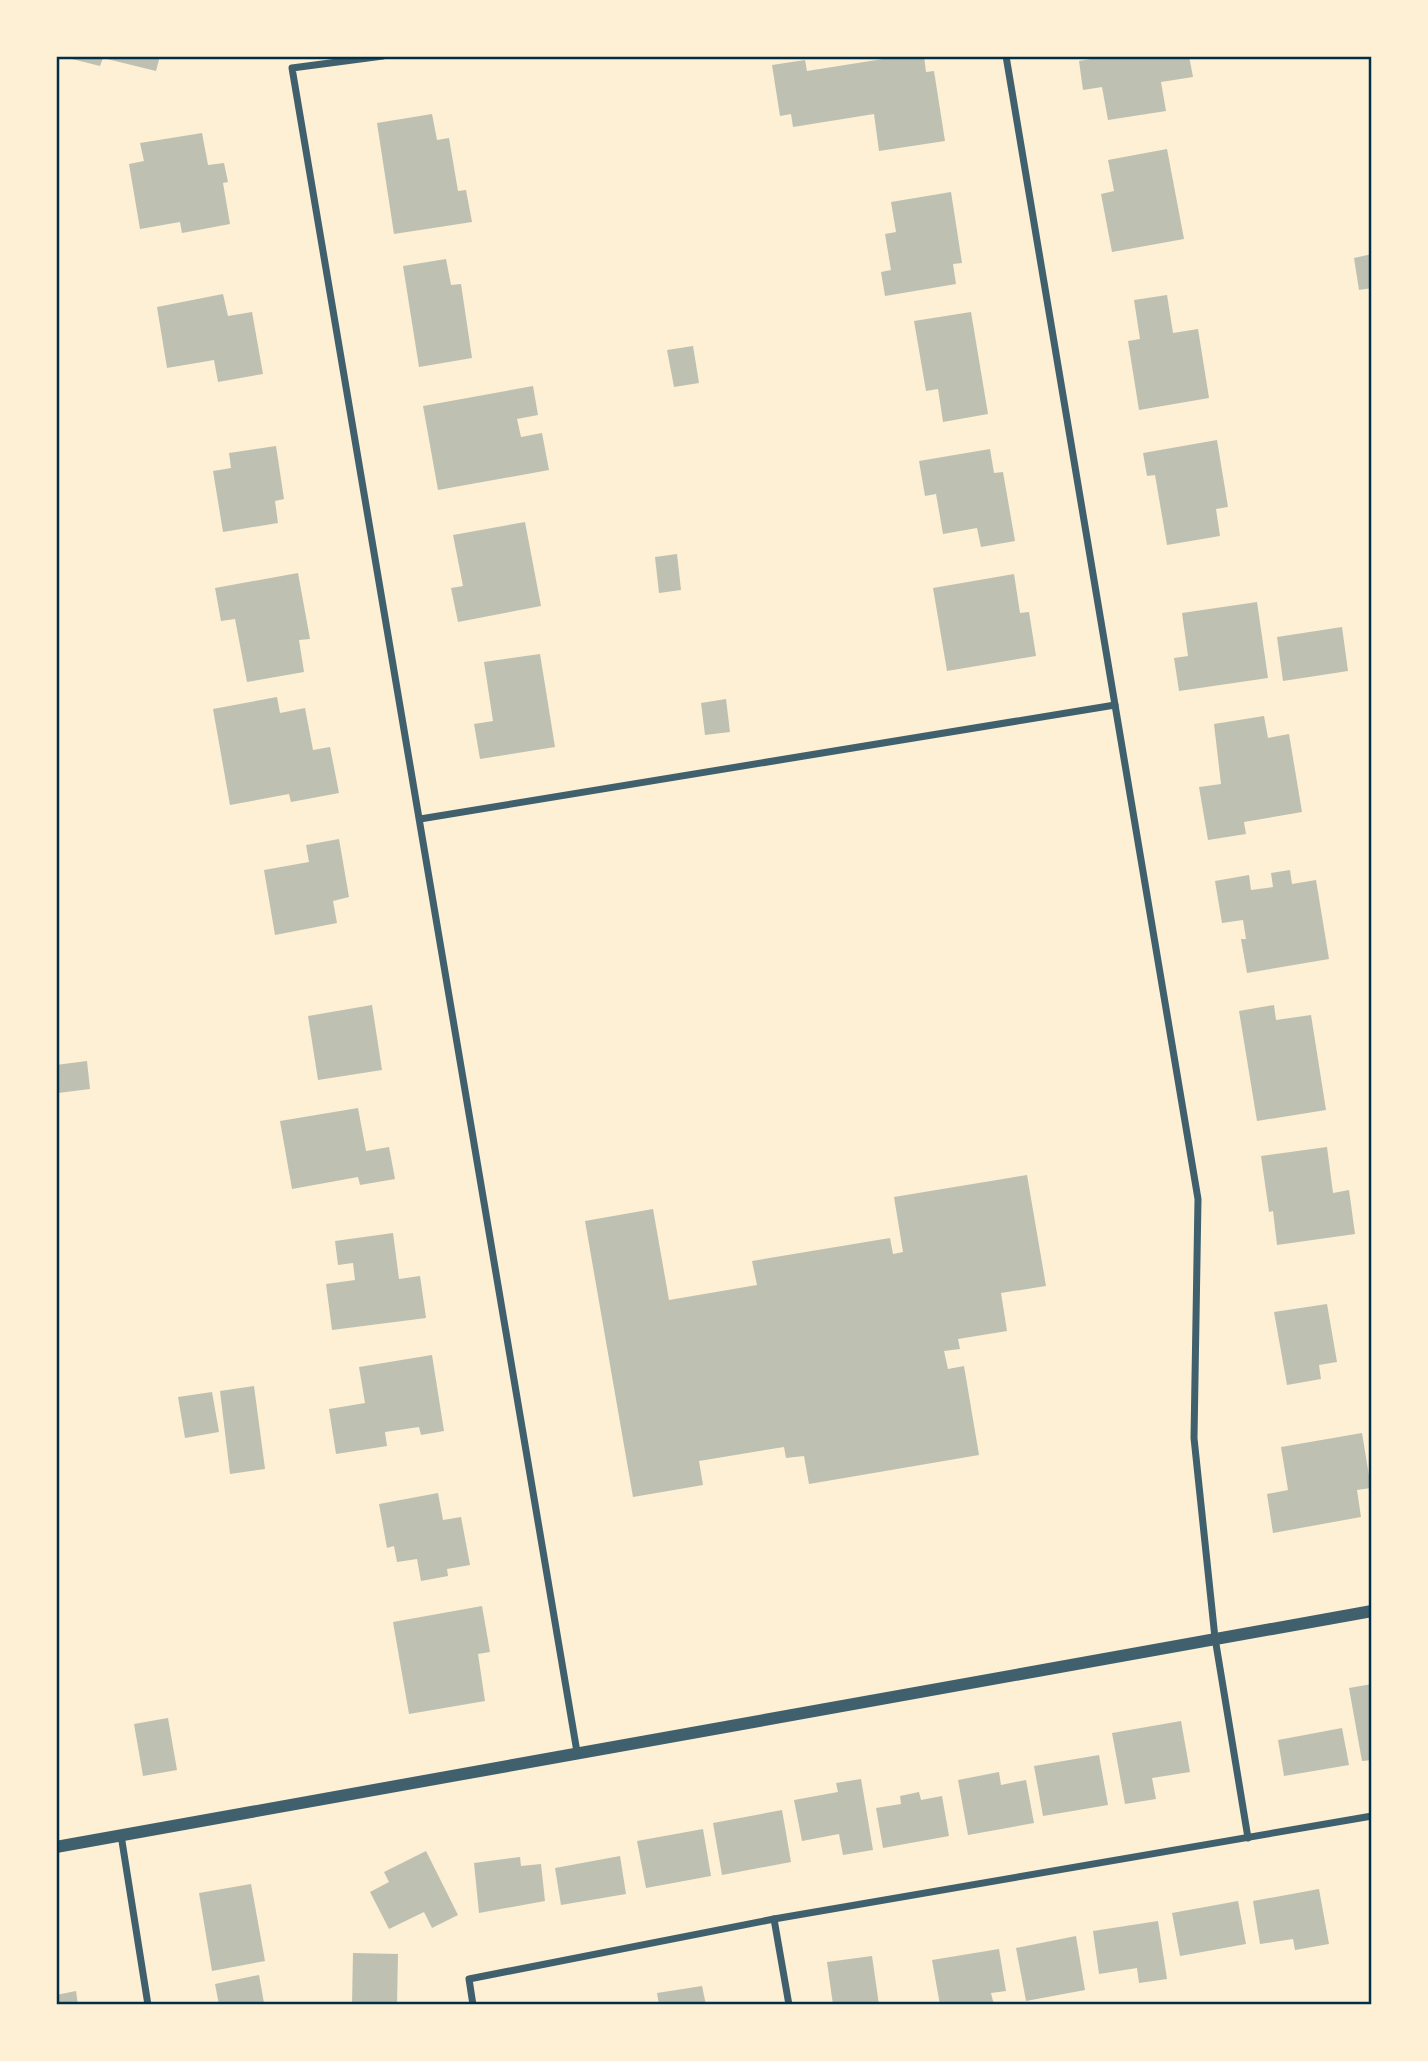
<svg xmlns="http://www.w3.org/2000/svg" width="1428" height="2061" viewBox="0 0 1428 2061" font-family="'Exo 2',sans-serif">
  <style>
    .building { fill: #bec0b2 }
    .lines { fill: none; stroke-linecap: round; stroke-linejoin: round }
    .minor { stroke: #3f606c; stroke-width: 7 }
    .tertiary { stroke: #3f606c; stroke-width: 12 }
    .neatline { fill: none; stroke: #003049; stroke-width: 2.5 }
  </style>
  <rect width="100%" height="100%" fill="#fdf0d5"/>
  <g class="building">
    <path d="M 99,56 L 160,56 L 156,71 L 103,58 L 100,66 L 64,57 Z"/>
    <path d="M 882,56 L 924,56 L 926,72 L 934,71 L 945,141 L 879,151 L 874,114 L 793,127 L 791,114 L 780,116 L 772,65 L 805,60 L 807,71 L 883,59 Z"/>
    <path d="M 1109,56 L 1189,56 L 1193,77 L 1161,82 L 1166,111 L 1108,120 L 1102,87 L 1083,90 L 1079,61 Z"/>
    <path d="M 432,114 L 437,140 L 449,138 L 458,191 L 466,190 L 472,222 L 394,234 L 377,123 Z"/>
    <path d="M 202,133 L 208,165 L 224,163 L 228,182 L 223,183 L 230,224 L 182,233 L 180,222 L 140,229 L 129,164 L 144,161 L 140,143 Z"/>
    <path d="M 1167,149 L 1184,239 L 1112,252 L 1101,194 L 1114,191 L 1108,160 Z"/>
    <path d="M 951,192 L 962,263 L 953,264 L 956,284 L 885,296 L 881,272 L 891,270 L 885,234 L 896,232 L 891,202 Z"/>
    <path d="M 1372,254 L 1372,288 L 1359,290 L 1354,258 Z"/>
    <path d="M 446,259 L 451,285 L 461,284 L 472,358 L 419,367 L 403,266 Z"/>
    <path d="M 223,294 L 228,316 L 252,312 L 263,374 L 218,382 L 214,360 L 167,368 L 157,307 Z"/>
    <path d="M 1167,295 L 1173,333 L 1198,329 L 1209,398 L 1139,410 L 1128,341 L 1140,339 L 1134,300 Z"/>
    <path d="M 971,312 L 988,414 L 943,422 L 938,389 L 926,391 L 914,321 Z"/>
    <path d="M 693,346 L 699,383 L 674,387 L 667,350 Z"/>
    <path d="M 533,386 L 538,415 L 517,419 L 521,437 L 542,433 L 549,470 L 438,490 L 423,406 Z"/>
    <path d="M 1217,440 L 1228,507 L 1216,509 L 1220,536 L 1167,545 L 1155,475 L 1147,476 L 1143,453 Z"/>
    <path d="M 276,446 L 284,499 L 275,501 L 278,523 L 223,532 L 213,471 L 231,468 L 229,453 Z"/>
    <path d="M 990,449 L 994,473 L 1003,472 L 1015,541 L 981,547 L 977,528 L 943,534 L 936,494 L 925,496 L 919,461 Z"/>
    <path d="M 525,522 L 541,606 L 458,622 L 451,588 L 463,586 L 453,535 Z"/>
    <path d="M 677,554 L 681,590 L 659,593 L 655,557 Z"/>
    <path d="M 298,573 L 310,639 L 299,640 L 304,672 L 247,682 L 235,619 L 221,621 L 215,588 Z"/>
    <path d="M 1014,574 L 1020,613 L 1029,612 L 1036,656 L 947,671 L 933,588 Z"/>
    <path d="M 1257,602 L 1268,678 L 1179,691 L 1174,658 L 1188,656 L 1182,613 Z"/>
    <path d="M 1342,627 L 1348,671 L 1283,681 L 1277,637 Z"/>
    <path d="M 540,654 L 555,747 L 480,759 L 474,724 L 493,721 L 484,662 Z"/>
    <path d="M 277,697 L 280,713 L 305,708 L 313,750 L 330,747 L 339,793 L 291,802 L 289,794 L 230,805 L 213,709 Z"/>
    <path d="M 726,699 L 730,732 L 705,735 L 701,703 Z"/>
    <path d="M 1264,716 L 1268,738 L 1289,734 L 1302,812 L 1244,822 L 1246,834 L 1208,840 L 1199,787 L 1221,784 L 1214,724 Z"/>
    <path d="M 339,839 L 349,897 L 333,901 L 337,923 L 275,935 L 264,870 L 309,862 L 306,845 Z"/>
    <path d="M 1290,870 L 1292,884 L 1316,880 L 1329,959 L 1247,973 L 1241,939 L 1246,939 L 1243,920 L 1222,923 L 1215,881 L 1249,875 L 1251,890 L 1273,887 L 1271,873 Z"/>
    <path d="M 372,1005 L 382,1070 L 318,1080 L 308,1016 Z"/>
    <path d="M 1274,1005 L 1276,1020 L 1311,1015 L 1326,1110 L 1257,1121 L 1239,1011 Z"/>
    <path d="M 87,1061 L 90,1089 L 58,1093 L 56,1065 Z"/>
    <path d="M 358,1108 L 366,1151 L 389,1147 L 395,1179 L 360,1185 L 358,1177 L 292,1189 L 280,1121 Z"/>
    <path d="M 1327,1147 L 1333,1193 L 1349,1190 L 1355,1234 L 1277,1245 L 1273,1211 L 1269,1212 L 1261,1156 Z"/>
    <path d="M 1027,1175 L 1046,1286 L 1001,1293 L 1007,1331 L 958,1339 L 960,1349 L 944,1351 L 948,1369 L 964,1366 L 979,1455 L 809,1484 L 804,1456 L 786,1458 L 784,1447 L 699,1461 L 703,1485 L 633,1497 L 585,1221 L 653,1209 L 669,1300 L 757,1285 L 752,1261 L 890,1238 L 893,1254 L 903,1252 L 894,1197 Z"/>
    <path d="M 393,1233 L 399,1279 L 420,1276 L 426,1318 L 332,1330 L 326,1284 L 355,1280 L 353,1263 L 338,1265 L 335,1241 Z"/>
    <path d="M 1327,1304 L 1337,1362 L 1319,1365 L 1321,1379 L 1287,1385 L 1274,1312 Z"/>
    <path d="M 432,1355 L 444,1431 L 421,1435 L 419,1427 L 385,1432 L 387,1446 L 336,1454 L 329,1409 L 365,1403 L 359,1367 Z"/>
    <path d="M 254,1386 L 265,1469 L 230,1474 L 220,1391 Z"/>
    <path d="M 212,1392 L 219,1432 L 185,1438 L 178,1397 Z"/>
    <path d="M 1362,1433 L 1371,1488 L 1357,1490 L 1361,1517 L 1273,1533 L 1267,1494 L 1288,1490 L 1281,1447 Z"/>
    <path d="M 438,1493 L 443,1520 L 461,1517 L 470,1565 L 447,1569 L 448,1576 L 421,1581 L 417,1559 L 397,1562 L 394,1546 L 387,1548 L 379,1504 Z"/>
    <path d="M 482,1606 L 490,1652 L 478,1654 L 485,1701 L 409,1714 L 393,1622 Z"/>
    <path d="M 1372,1684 L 1372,1760 L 1362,1761 L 1349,1688 Z"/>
    <path d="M 168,1718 L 177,1770 L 143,1776 L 134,1724 Z"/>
    <path d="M 1181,1721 L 1190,1772 L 1152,1778 L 1156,1799 L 1125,1804 L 1112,1733 Z"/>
    <path d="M 1342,1728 L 1349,1765 L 1284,1776 L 1278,1740 Z"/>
    <path d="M 1099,1755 L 1108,1805 L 1043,1816 L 1034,1766 Z"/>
    <path d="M 999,1772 L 1001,1785 L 1026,1780 L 1034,1823 L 968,1835 L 958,1780 Z"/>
    <path d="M 861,1779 L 873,1850 L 843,1855 L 839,1834 L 802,1841 L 794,1800 L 838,1792 L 836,1783 Z"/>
    <path d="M 919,1792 L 921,1800 L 942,1796 L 949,1836 L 883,1848 L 876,1808 L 901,1804 L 900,1796 Z"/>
    <path d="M 782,1810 L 791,1862 L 722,1875 L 713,1823 Z"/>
    <path d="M 703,1829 L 711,1876 L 646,1888 L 637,1841 Z"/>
    <path d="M 426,1851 L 458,1915 L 432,1928 L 424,1912 L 389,1929 L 370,1892 L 389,1882 L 384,1872 Z"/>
    <path d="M 620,1856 L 626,1894 L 561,1905 L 555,1868 Z"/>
    <path d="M 520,1857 L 521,1866 L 541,1864 L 545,1901 L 479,1913 L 474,1863 Z"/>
    <path d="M 251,1884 L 265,1961 L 212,1971 L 199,1893 Z"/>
    <path d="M 1319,1889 L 1329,1944 L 1295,1950 L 1293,1939 L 1260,1944 L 1253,1901 Z"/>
    <path d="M 1238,1901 L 1246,1944 L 1180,1956 L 1172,1913 Z"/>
    <path d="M 1158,1921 L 1167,1979 L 1139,1983 L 1137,1968 L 1099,1974 L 1093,1931 Z"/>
    <path d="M 1076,1936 L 1085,1990 L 1026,2001 L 1016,1948 Z"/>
    <path d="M 999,1949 L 1006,1991 L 991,1993 L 994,2005 L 940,2005 L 932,1960 Z"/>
    <path d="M 353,1953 L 398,1954 L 397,2005 L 352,2005 Z"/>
    <path d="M 872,1956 L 879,2005 L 833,2005 L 827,1962 Z"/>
    <path d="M 259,1975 L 264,2003 L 271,2002 L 272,2005 L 219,2005 L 215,1984 Z"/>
    <path d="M 702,1986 L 706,2005 L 659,2005 L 657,1993 Z"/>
    <path d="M 76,1991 L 78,2005 L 56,2005 L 56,1995 Z"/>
  </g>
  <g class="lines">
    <g class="minor">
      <path d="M 383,56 L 292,68 L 577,1752"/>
      <path d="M 1006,56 L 1198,1199 L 1194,1438 L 1215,1638 L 1248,1838"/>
      <path d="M 420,819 L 1115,705"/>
      <path d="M 121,1835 L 148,2005"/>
      <path d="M 774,1919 L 789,2005"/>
      <path d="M 473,2005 L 469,1979 L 774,1919 L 1372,1816"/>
    </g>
    <path class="tertiary" d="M 56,1847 L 1372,1611"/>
  </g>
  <rect width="1428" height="2061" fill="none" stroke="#fdf0d5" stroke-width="116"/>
  <rect x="58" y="58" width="1312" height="1945" class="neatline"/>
</svg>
